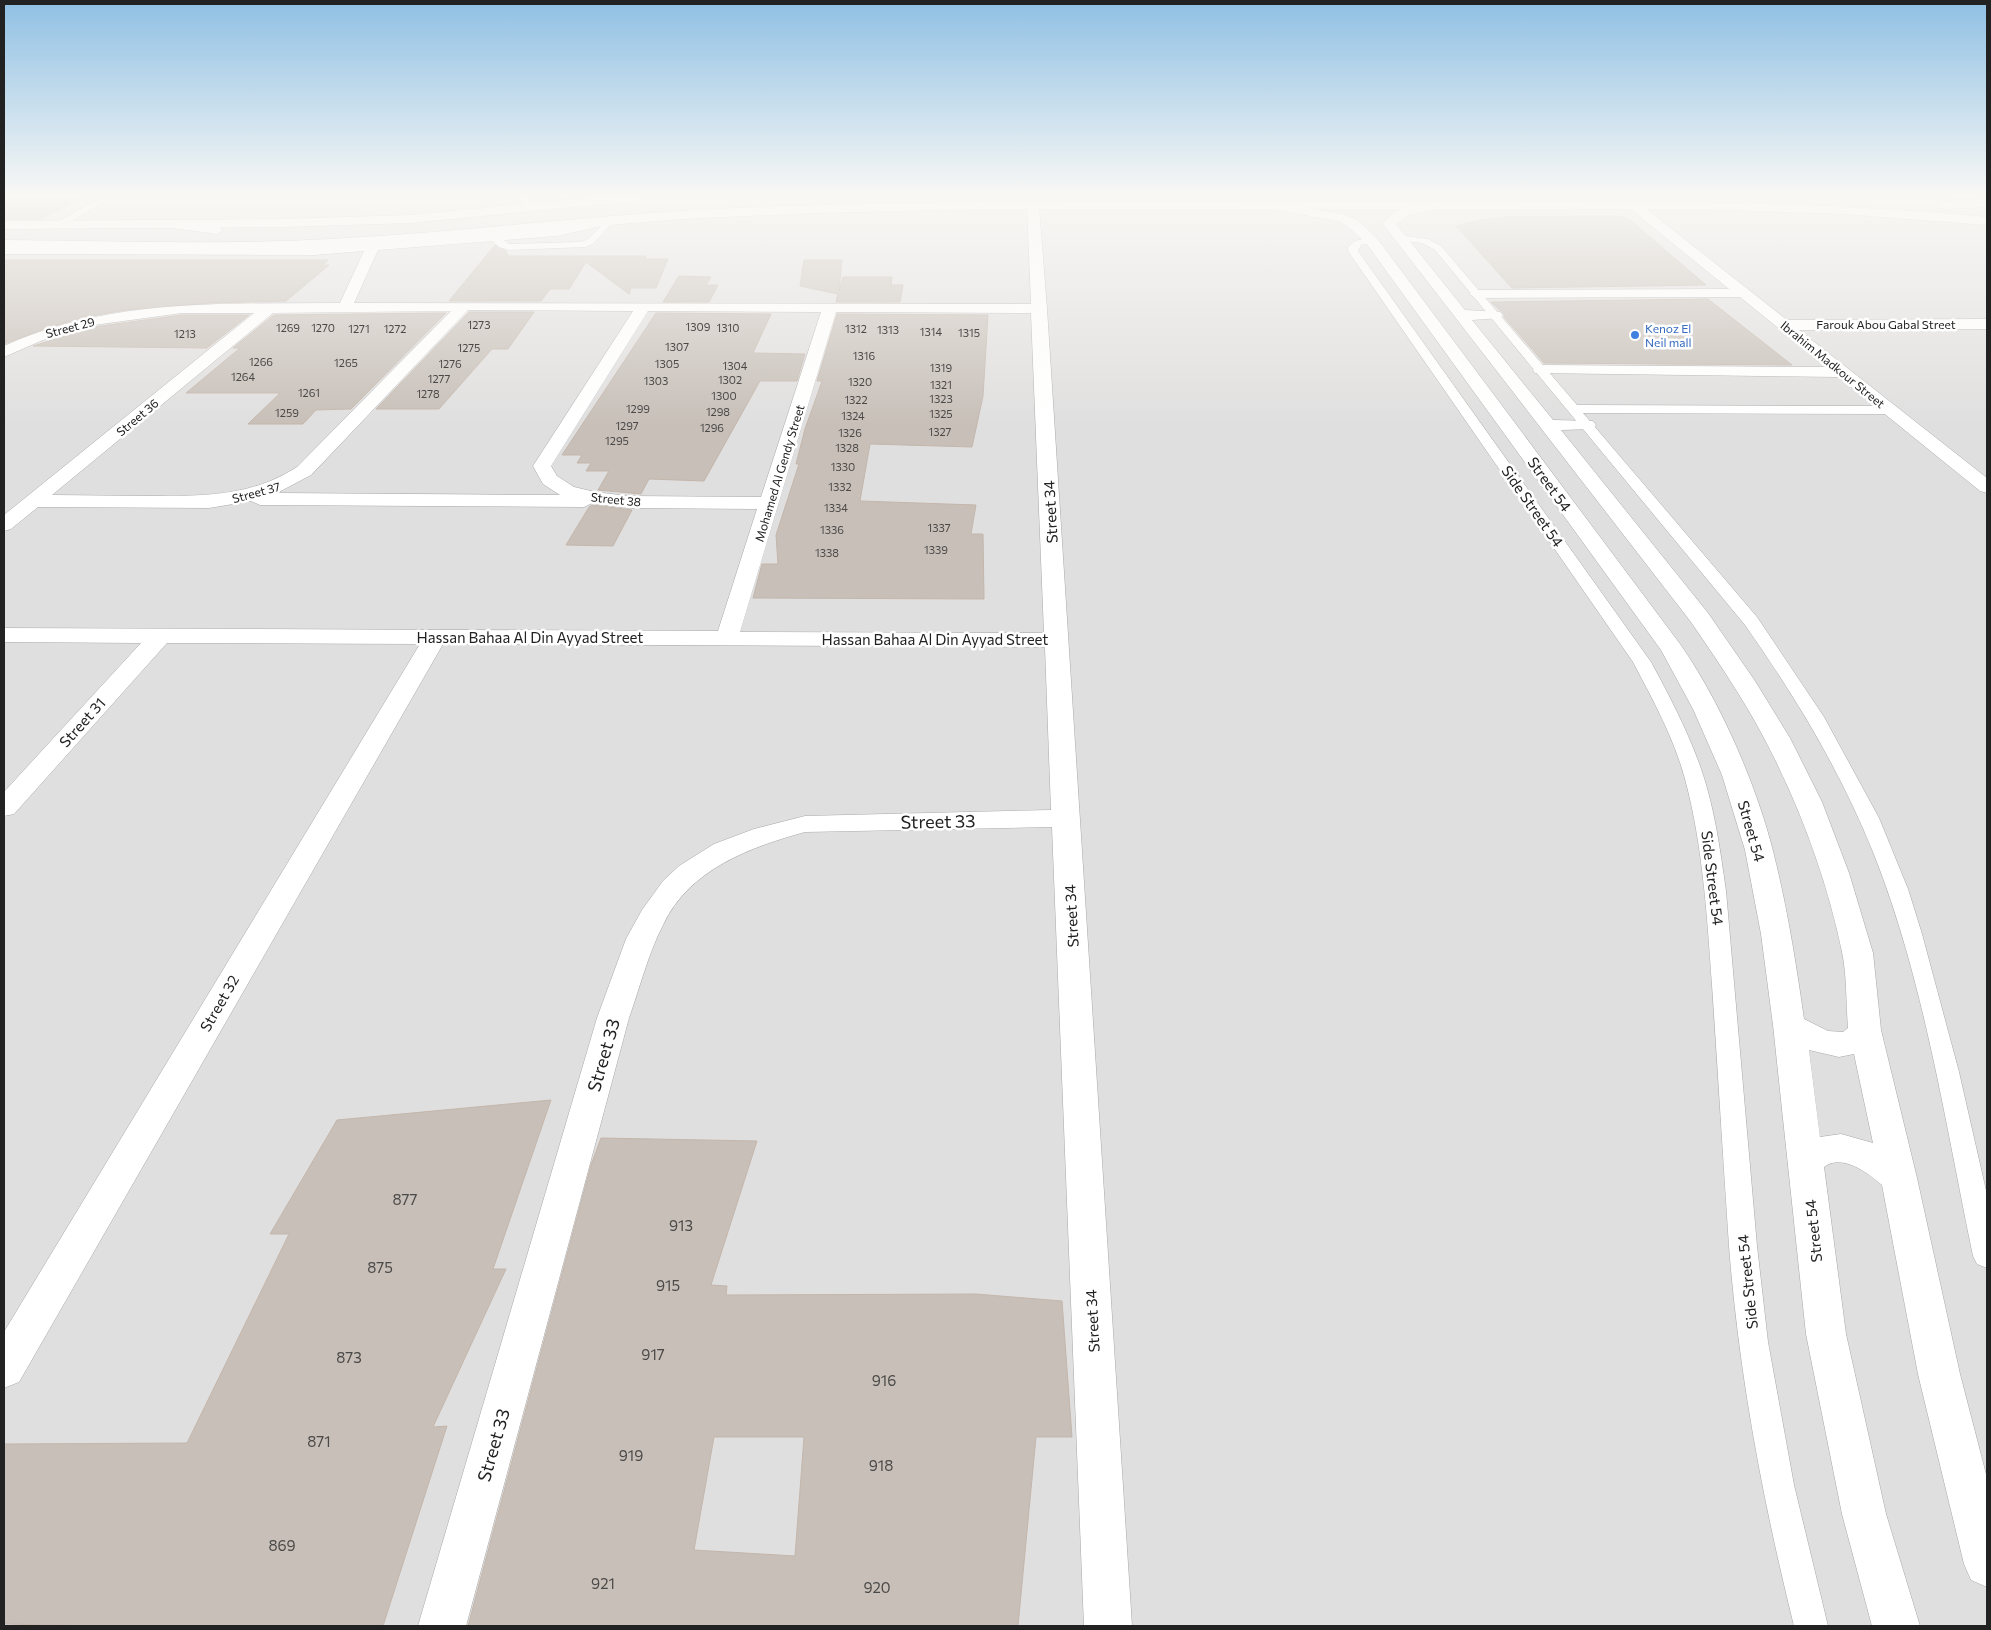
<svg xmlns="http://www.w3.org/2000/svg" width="1991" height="1630" viewBox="0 0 1991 1630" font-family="Commissioner,sans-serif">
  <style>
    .residential { fill: #e0dfdf }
    .building { fill: #c7bfb8; stroke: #c4b6ab; fill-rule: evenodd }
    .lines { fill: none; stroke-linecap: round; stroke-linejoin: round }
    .service-casing { stroke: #a9a9a9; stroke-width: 1 }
    .minor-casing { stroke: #a9a9a9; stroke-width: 1 }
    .tertiary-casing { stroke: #a9a9a9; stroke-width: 1 }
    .service { fill: #fff; fill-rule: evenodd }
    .minor { fill: #fff; fill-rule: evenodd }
    .tertiary { fill: #fff; fill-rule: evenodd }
    .shop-dot { fill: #3f7fe0; stroke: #fff; stroke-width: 2 }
    .labels { text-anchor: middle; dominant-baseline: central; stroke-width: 5; stroke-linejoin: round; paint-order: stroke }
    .far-number-label { font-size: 11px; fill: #4b4948 }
    .far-street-label { font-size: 12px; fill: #222; stroke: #fff }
    .far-shop-label { font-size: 12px; fill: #366cbe; stroke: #fff; text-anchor: start }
    .street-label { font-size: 15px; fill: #222; stroke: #fff }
    .near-number-label { font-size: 15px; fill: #4b4948 }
    .near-street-label { font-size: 18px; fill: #222; stroke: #fff }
  </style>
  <rect width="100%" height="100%" fill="#f2efe9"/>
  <rect class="residential" x="4" y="197" width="1983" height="1429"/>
  <g class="building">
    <path d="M 4,197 L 83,197 L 41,219 L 4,219 Z"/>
    <path d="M 1616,216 L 1629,219 L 1706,285 L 1512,288 L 1456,226 L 1480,220 L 1506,217 Z"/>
    <path d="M 495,245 L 506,251 L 508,256 L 646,256 L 645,259 L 668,259 L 656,288 L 631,288 L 629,294 L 586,262 L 569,289 L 550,289 L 541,301 L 449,301 Z"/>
    <path d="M 4,260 L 328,260 L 323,265 L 329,265 L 286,301 L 211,303 L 127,310 L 85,317 L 44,329 L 4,344 Z"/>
    <path d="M 804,260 L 842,260 L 839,291 L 843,277 L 892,277 L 891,285 L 903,285 L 900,302 L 836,302 L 838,294 L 800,286 Z"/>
    <path d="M 679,276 L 711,277 L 706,285 L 718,285 L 709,302 L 663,302 Z"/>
    <path d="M 1708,299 L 1792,365 L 1544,363 L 1504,317 L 1504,314 L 1491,302 Z"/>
    <path d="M 469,312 L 534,312 L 508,349 L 492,349 L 439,409 L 376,409 Z"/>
    <path d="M 446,313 L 351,409 L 316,410 L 303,424 L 248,424 L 280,393 L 186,393 L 240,348 L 233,348 L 274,315 Z"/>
    <path d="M 656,313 L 771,314 L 753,353 L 805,354 L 797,381 L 760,381 L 704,481 L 649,479 L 641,494 L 598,490 L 609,471 L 586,471 L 591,463 L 577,463 L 582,455 L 562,455 Z"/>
    <path d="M 837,314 L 988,315 L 983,396 L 972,447 L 870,444 L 860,501 L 976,505 L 971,534 L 983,534 L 984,599 L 753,598 L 762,564 L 778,564 L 776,535 L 799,464 L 796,464 L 805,429 L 822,381 L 817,381 Z"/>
    <path d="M 182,315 L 249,315 L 207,348 L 33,346 L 94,327 Z"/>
    <path d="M 592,505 L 632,510 L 613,546 L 566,545 L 589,507 Z"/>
    <path d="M 551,1100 L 493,1269 L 506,1269 L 433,1427 L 447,1426 L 383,1626 L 91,1626 L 4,1624 L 4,1444 L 187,1443 L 289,1234 L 270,1234 L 337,1120 Z"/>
    <path d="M 601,1138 L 757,1141 L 711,1285 L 727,1286 L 726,1295 L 976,1294 L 1062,1301 L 1072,1437 L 1036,1437 L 1018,1626 L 468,1626 L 591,1165 ZM 714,1437 L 804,1437 L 795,1556 L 694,1550 Z"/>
  </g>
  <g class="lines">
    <defs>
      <g id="service">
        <path d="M 101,197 L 112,197 L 61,227 L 53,225 Z"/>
        <path d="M 519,197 L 528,197 L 536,208 L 534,210 L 528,210 Z"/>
        <path d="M 610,217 L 615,220 L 613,222 L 594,243 L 586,247 L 509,250 L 499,247 L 490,238 L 498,236 L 509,244 L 581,242 L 588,239 Z"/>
        <path d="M 1399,235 L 1428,239 L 1441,246 L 1577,405 L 1891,406 L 1897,410 L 1891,414 L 1583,413 L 1757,617 L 1824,717 L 1879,818 L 1908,889 L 1922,934 L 1959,1072 L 1987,1195 L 1987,1268 L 1977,1264 L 1973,1256 C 1945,1122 1924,979 1873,852 C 1840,770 1795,696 1745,625 L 1435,250 L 1422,243 L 1396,240 L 1396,236 Z"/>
        <path d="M 1371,237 L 1376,240 L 1374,242 L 1361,245 L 1358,251 L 1651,662 C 1669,695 1686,728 1699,763 C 1714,804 1720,848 1726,891 L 1757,1246 L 1768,1342 L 1794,1485 L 1828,1626 L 1794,1626 C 1763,1501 1739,1375 1729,1246 C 1723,1159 1718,1072 1712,985 C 1707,916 1703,846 1685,779 C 1674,738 1653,700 1633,662 L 1348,251 L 1348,247 L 1355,241 Z"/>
      </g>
      <g id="minor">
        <path d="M 597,197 L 643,197 L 637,201 L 410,223 L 282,227 L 4,229 L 4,221 L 282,219 L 410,215 Z"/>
        <path d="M 1987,199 L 1987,207 L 1944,209 L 1938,205 L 1944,201 Z"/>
        <path d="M 1632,200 L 1636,201 L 1787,320 L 1987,319 L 1987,329 L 1799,330 L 1987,478 L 1987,493 L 1980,491 L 1839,377 L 1535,373 L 1533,370 L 1535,367 L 1541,365 L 1826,367 L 1740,297 L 1476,298 L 1469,294 L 1476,290 L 1729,289 L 1628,207 L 1626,204 L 1628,201 Z"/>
        <path d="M 1437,201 L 1443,205 L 1441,208 L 1409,215 L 1396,224 L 1465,310 L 1500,312 L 1503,315 L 1500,318 L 1472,320 L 1553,420 L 1593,421 L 1596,425 L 1593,429 L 1561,430 L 1708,613 L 1755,681 L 1790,738 L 1822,802 L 1849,873 L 1873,953 L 1881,1030 L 1917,1178 L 1960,1374 L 1987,1478 L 1987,1587 L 1971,1580 L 1964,1564 L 1918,1374 L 1882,1185 C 1868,1173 1842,1153 1824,1167 L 1846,1334 L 1886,1514 L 1920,1626 L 1872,1626 L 1842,1514 L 1806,1334 L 1773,1025 L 1761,934 L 1745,850 L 1722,775 L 1693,709 L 1661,650 L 1366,243 L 1347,226 L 1338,221 L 1277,210 L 1271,206 L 1277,202 L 1346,215 L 1357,220 L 1376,237 L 1680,644 C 1720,701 1756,784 1773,851 C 1787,906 1796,963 1804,1019 L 1828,1031 L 1843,1032 L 1848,1028 C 1846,1003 1847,976 1842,952 C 1827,879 1799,804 1764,738 C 1743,698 1717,660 1691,622 L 1383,224 C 1395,206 1417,205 1437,201 ZM 1809,1050 L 1839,1057 L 1854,1054 L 1873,1143 L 1841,1134 L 1820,1137 Z"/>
        <path d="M 1033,202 L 1039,206 L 1047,309 L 1132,1626 L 1084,1626 L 1052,827 L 805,832 C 751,847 689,869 663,925 C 648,954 640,987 629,1018 L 466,1626 L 418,1626 L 597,1018 L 626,939 L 642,910 L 663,881 L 679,866 L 714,844 L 754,829 L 805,816 L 1051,810 L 1045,647 L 443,644 L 19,1382 L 4,1388 L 4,1332 L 420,644 L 167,643 L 14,814 L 4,816 L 4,792 L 141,643 L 4,642 L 4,628 L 718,631 L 757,509 L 628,508 L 592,503 L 584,507 L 260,505 L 251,501 L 209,508 L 38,507 L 11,529 L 4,531 L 4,515 L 254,313 L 182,313 L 94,325 L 43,340 L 4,357 L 4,346 C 110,298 226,304 340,303 L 364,251 L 314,255 L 4,254 L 4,246 L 314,247 L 557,228 L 610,216 L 615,217 L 616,220 L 615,223 L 557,236 L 378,250 L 354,303 L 1031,304 L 1027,206 ZM 468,310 L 633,311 L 533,466 L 543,484 L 560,495 L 277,493 L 311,475 ZM 451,311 L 297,467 C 251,497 202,496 149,496 C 117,496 84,495 52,495 L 273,313 ZM 648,311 L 821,312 L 761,497 L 628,496 L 595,492 L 574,487 L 557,476 L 551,466 ZM 836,312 L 1031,313 L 1044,633 L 740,632 Z"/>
      </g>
      <g id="tertiary">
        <path d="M 1554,201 C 1699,201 1843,204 1987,217 L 1987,225 L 1843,214 L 1698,209 L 985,209 L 816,213 L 681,219 L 383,244 L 292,249 L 4,248 L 4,240 C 113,241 222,245 331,239 C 466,232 600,214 735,208 C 1008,197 1281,202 1554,201 Z"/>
        <path d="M 170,220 L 217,226 L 223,230 L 217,234 L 165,227 L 164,224 Z"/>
      </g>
    </defs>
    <use href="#service" class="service-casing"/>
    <use href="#minor" class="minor-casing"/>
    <use href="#tertiary" class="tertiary-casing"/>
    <use href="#service" class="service"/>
    <use href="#minor" class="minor"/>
    <use href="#tertiary" class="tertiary"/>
  </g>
  <linearGradient id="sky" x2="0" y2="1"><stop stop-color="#8fc0e4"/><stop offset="0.46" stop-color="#f9f8f5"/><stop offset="1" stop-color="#f9f8f5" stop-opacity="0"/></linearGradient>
  <rect width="1991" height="425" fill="url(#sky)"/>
  <circle class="shop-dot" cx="1635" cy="335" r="5"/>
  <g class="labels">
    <g class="far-number-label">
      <text x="479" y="324">1273</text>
      <text x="698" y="326">1309</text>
      <text x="288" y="327">1269</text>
      <text x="323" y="327">1270</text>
      <text x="728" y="327">1310</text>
      <text x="359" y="328">1271</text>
      <text x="395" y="328">1272</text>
      <text x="856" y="328">1312</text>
      <text x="888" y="329">1313</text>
      <text x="931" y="331">1314</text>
      <text x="969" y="332">1315</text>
      <text x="185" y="333">1213</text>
      <text x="677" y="346">1307</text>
      <text x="469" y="347">1275</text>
      <text x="864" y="355">1316</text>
      <text x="261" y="361">1266</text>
      <text x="346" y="362">1265</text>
      <text x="450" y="363">1276</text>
      <text x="667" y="363">1305</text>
      <text x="735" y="365">1304</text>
      <text x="941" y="367">1319</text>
      <text x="243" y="376">1264</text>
      <text x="439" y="378">1277</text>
      <text x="730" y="379">1302</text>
      <text x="656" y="380">1303</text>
      <text x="860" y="381">1320</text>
      <text x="941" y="384">1321</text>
      <text x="309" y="392">1261</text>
      <text x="428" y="393">1278</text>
      <text x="724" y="395">1300</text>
      <text x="941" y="398">1323</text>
      <text x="856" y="399">1322</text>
      <text x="638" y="408">1299</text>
      <text x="718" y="411">1298</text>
      <text x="287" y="412">1259</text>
      <text x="941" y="413">1325</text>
      <text x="853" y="415">1324</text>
      <text x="627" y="425">1297</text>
      <text x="712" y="427">1296</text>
      <text x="940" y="431">1327</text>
      <text x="850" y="432">1326</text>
      <text x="617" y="440">1295</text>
      <text x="847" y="447">1328</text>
      <text x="843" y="466">1330</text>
      <text x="840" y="486">1332</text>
      <text x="836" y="507">1334</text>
      <text x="939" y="527">1337</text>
      <text x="832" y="529">1336</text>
      <text x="936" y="549">1339</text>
      <text x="827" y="552">1338</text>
    </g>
    <g class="far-street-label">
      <text x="1886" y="324">Farouk Abou Gabal Street</text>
      <text transform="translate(70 327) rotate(-15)">Street 29</text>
      <text transform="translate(1833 364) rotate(39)">Ibrahim Madkour Street</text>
      <text transform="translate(137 417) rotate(-40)">Street 36</text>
      <text transform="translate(779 473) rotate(-73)">Mohamed Al Gendy Street</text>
      <text transform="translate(256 492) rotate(-15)">Street 37</text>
      <text transform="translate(616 499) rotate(6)">Street 38</text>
    </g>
    <g class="far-shop-label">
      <text x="1645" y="328">Kenoz El<tspan x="1645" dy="14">Neil mall</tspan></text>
    </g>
    <g class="street-label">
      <text transform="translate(1550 484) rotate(54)">Street 54</text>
      <text transform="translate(1533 506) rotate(55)">Side Street 54</text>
      <text transform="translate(1050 512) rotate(-93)">Street 34</text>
      <text x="530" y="637">Hassan Bahaa Al Din Ayyad Street</text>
      <text x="935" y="639">Hassan Bahaa Al Din Ayyad Street</text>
      <text transform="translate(82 722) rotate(-48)">Street 31</text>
      <text transform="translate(1752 831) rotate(74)">Street 54</text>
      <text transform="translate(1713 878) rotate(83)">Side Street 54</text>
      <text transform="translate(1071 916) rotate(-93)">Street 34</text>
      <text transform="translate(219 1003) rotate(-60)">Street 32</text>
      <text transform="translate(1813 1231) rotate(-96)">Street 54</text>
      <text transform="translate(1747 1282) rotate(-96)">Side Street 54</text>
      <text transform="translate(1092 1321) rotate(-93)">Street 34</text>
    </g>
    <g class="near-number-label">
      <text x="405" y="1199">877</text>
      <text x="681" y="1225">913</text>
      <text x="380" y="1267">875</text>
      <text x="668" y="1285">915</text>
      <text x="653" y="1354">917</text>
      <text x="349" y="1357">873</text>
      <text x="884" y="1380">916</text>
      <text x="319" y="1441">871</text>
      <text x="631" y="1455">919</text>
      <text x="881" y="1465">918</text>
      <text x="282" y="1545">869</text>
      <text x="603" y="1583">921</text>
      <text x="877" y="1587">920</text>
    </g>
    <g class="near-street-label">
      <text transform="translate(938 821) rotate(-1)">Street 33</text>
      <text transform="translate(603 1055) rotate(-74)">Street 33</text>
      <text transform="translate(493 1445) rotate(-74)">Street 33</text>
    </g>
  </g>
  <rect width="1991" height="1630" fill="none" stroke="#222222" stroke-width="10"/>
</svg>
